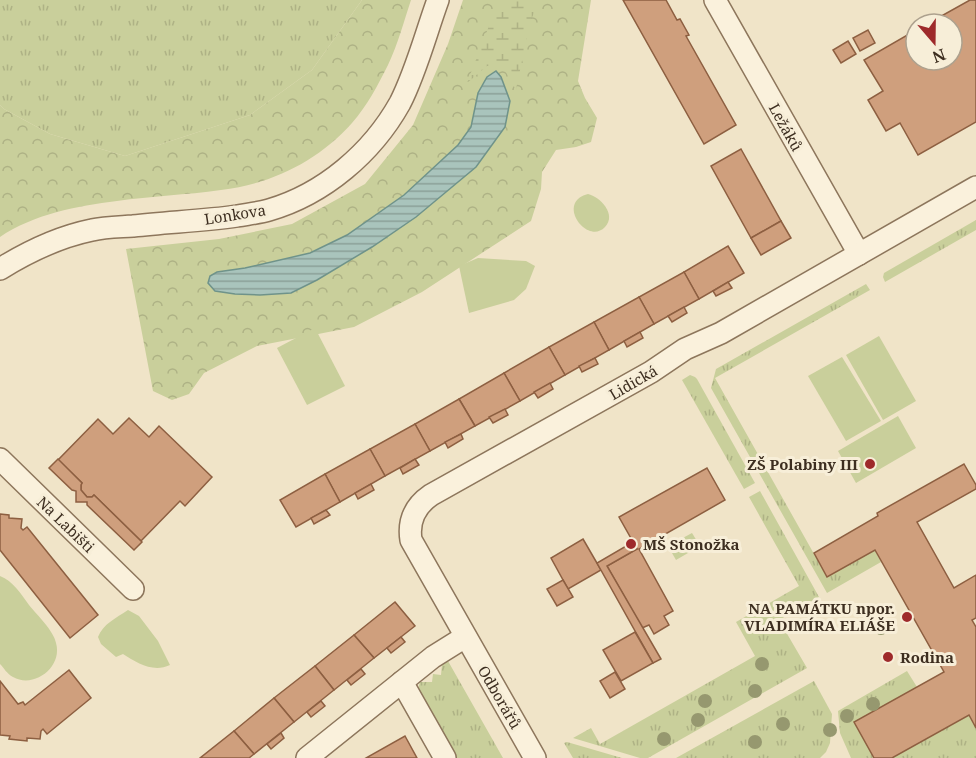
<svg xmlns="http://www.w3.org/2000/svg" width="976" height="758" viewBox="0 0 976 758" font-family="'Noto Serif',serif">
  <style>
    .grass { fill: url(#grass-tufts) }
    .forest { fill: url(#forest-crowns); fill-rule: evenodd }
    .wetland { fill: url(#wetland-marsh) }
    .park { fill: #c9cf9b }
    .water { fill: url(#water-rules); stroke: #6f938a; stroke-width: 1.5 }
    .building { fill: #cf9f7d; stroke: #8d5f41; stroke-width: 1.5 }
    .lines { fill: none; stroke-linecap: round; stroke-linejoin: round }
    .minor-casing { stroke: #8d765c; stroke-width: 24 }
    .minor { stroke: #faf1dc; stroke-width: 21 }
    .tree { fill: #96986f }
    .poi-dot { fill: #9e2a2b; stroke: #f7eed8; stroke-width: 2 }
    .labels { text-anchor: middle; dominant-baseline: central; stroke-width: 6; stroke-linejoin: round; paint-order: stroke }
    .street-label { font-size: 15px; fill: #3d2e20; stroke: #f7eed8 }
    .poi-label { font-size: 15px; font-weight: bold; fill: #3d2e20; stroke: #f7eed8; text-anchor: end }
  </style>
  <defs>
    <pattern id="grass-tufts" width="24" height="20" patternUnits="userSpaceOnUse" patternTransform="scale(1.5)"><rect width="24" height="20" fill="#c9cf9b"/><path d="M3 7l-1-3M5 7V3M7 7l1-3M15 17l-1-3M17 17v-4M19 17l1-3" fill="none" stroke="#aeb285"/></pattern>
    <pattern id="forest-crowns" width="20" height="18" patternUnits="userSpaceOnUse" patternTransform="scale(1.5)"><rect width="20" height="18" fill="#c9cf9b"/><path d="M2 6a3 3 0 1 1 6 0M12 15a3 3 0 1 1 6 0" fill="none" stroke="#aeb285"/></pattern>
    <pattern id="wetland-marsh" width="20" height="14" patternUnits="userSpaceOnUse" patternTransform="scale(1.5)"><rect width="20" height="14" fill="#c9cf9b"/><path d="M1 5h8M5 5V1M11 12h8M15 12V8" fill="none" stroke="#aeb285"/></pattern>
    <pattern id="water-rules" width="6" height="5" patternUnits="userSpaceOnUse" patternTransform="scale(1.5)"><rect width="6" height="5" fill="#a9c4bc"/><path d="M0 2.5h6" fill="none" stroke="#8ba098"/></pattern>
  </defs>
  <rect width="100%" height="100%" fill="#f0e4c8"/>
  <g class="grass">
    <path d="M 0,0 L 362,0 L 312,70 L 250,115 L 125,156 L 50,134 L 4,109 L 0,105 Z"/>
    <path d="M 976,220 L 976,230 L 885,282 L 883,277 L 884,273 Z"/>
    <path d="M 866,284 L 870,290 L 715,378 L 827,577 L 875,550 L 881,562 L 827,593 L 711,388 L 716,369 Z"/>
    <path d="M 690,375 L 695,377 L 697,379 L 755,483 L 744,489 L 682,380 Z"/>
    <path d="M 760,491 L 819,597 L 779,620 L 807,668 L 648,758 L 640,758 L 573,738 L 591,728 L 600,744 L 755,656 L 736,622 L 799,586 L 749,497 Z"/>
    <path d="M 448,661 L 503,758 L 452,758 L 418,689 L 420,682 L 432,682 L 433,674 L 441,675 L 442,664 Z"/>
    <path d="M 907,671 L 917,687 L 874,758 L 851,758 L 840,733 L 838,711 Z"/>
    <path d="M 814,681 L 832,714 L 830,743 L 826,752 L 820,758 L 676,758 Z"/>
    <path d="M 969,715 L 976,728 L 976,758 L 892,758 Z"/>
    <path d="M 567,742 L 622,758 L 573,758 L 564,743 Z"/>
  </g>
  <g class="forest">
    <path d="M 362,0 L 411,0 C 404,21 398,44 388,65 C 378,85 367,106 352,123 C 318,161 272,184 221,190 C 186,195 151,196 117,201 C 77,206 34,214 0,237 L 0,105 L 4,109 L 50,134 L 125,156 L 250,115 L 312,70 Z"/>
    <path d="M 463,0 L 591,0 L 578,81 L 585,98 L 597,118 L 591,142 L 576,147 L 556,150 L 542,172 L 541,189 L 531,221 L 422,292 L 354,327 L 257,346 L 204,373 L 189,394 L 172,400 L 153,391 L 126,249 L 219,239 L 292,224 L 365,184 L 413,125 L 448,44 ZM 501,77 L 510,101 L 476,167 L 416,217 L 372,247 L 317,280 L 291,293 L 260,295 L 235,294 L 217,272 L 245,268 L 310,253 L 347,235 L 404,195 L 458,145 L 471,127 L 478,93 Z"/>
  </g>
  <path class="wetland" d="M 499,0 L 541,0 L 530,21 L 516,90 L 502,65 L 487,66 L 467,83 Z"/>
  <g class="park">
    <path d="M 588,194 C 600,197 617,214 605,227 C 587,246 555,202 588,194 Z"/>
    <path d="M 478,258 L 526,261 L 535,266 L 526,289 L 514,300 L 469,313 L 459,266 Z"/>
    <path d="M 315,328 L 345,386 L 307,405 L 277,348 Z"/>
    <path d="M 879,336 L 916,401 L 883,420 L 846,355 Z"/>
    <path d="M 842,357 L 881,421 L 846,441 L 808,376 Z"/>
    <path d="M 898,416 L 916,448 L 856,483 L 838,451 Z"/>
    <path d="M 692,533 L 700,546 L 676,560 L 668,546 Z"/>
    <path d="M 0,576 C 13,581 21,594 29,605 C 37,615 54,631 56,643 C 63,667 34,689 13,677 C 7,674 4,668 0,664 Z"/>
    <path d="M 128,610 L 139,616 L 158,641 L 170,665 C 153,673 137,663 123,654 L 116,657 L 101,644 L 98,637 C 103,624 116,618 128,610 Z"/>
  </g>
  <path class="water" d="M 496,71 L 501,77 L 510,101 L 505,127 L 476,167 L 416,217 L 372,247 L 317,280 L 291,293 L 260,295 L 235,294 L 215,291 L 208,283 L 210,276 L 217,272 L 245,268 L 310,253 L 347,235 L 404,195 L 458,145 L 471,127 L 478,93 L 487,77 Z"/>
  <g class="building">
    <path d="M 623,0 L 666,0 L 677,20 L 680,19 L 689,35 L 686,36 L 736,125 L 704,144 Z"/>
    <path d="M 970,0 L 976,0 L 976,122 L 918,155 L 900,123 L 886,131 L 868,100 L 883,91 L 864,60 L 916,30 L 916,60 L 952,60 L 952,24 L 927,24 Z"/>
    <path d="M 868,30 L 875,43 L 860,51 L 853,38 Z"/>
    <path d="M 848,41 L 856,54 L 841,63 L 833,50 Z"/>
    <path d="M 741,149 L 781,221 L 751,238 L 711,166 Z"/>
    <path d="M 781,221 L 791,238 L 761,255 L 751,238 Z"/>
    <path d="M 728,246 L 744,273 L 699,299 L 684,272 Z"/>
    <path d="M 684,272 L 699,299 L 654,324 L 639,297 Z"/>
    <path d="M 728,282 L 732,288 L 716,296 L 713,291 Z"/>
    <path d="M 639,297 L 654,324 L 609,350 L 594,322 Z"/>
    <path d="M 684,307 L 687,313 L 672,322 L 668,316 Z"/>
    <path d="M 594,322 L 609,350 L 565,375 L 549,347 Z"/>
    <path d="M 640,332 L 643,338 L 627,347 L 624,341 Z"/>
    <path d="M 549,347 L 565,375 L 520,401 L 504,373 Z"/>
    <path d="M 595,358 L 598,364 L 582,372 L 579,366 Z"/>
    <path d="M 504,373 L 520,401 L 475,426 L 459,399 Z"/>
    <path d="M 550,383 L 553,389 L 538,398 L 534,392 Z"/>
    <path d="M 459,399 L 475,426 L 430,451 L 415,424 Z"/>
    <path d="M 505,409 L 508,415 L 493,423 L 489,417 Z"/>
    <path d="M 129,418 L 149,437 L 159,426 L 212,477 L 185,506 L 180,501 L 141,541 L 94,495 L 92,497 L 87,497 L 81,490 L 81,485 L 82,483 L 58,460 L 98,419 L 113,434 Z"/>
    <path d="M 415,424 L 430,451 L 385,476 L 370,449 Z"/>
    <path d="M 461,434 L 463,439 L 448,448 L 445,442 Z"/>
    <path d="M 370,449 L 385,476 L 340,502 L 325,474 Z"/>
    <path d="M 58,459 L 82,483 L 81,485 L 81,490 L 87,497 L 92,497 L 94,495 L 142,542 L 134,550 L 87,505 L 87,502 L 76,502 L 76,491 L 72,490 L 49,468 Z"/>
    <path d="M 415,459 L 419,465 L 403,474 L 400,468 Z"/>
    <path d="M 964,464 L 976,485 L 976,489 L 917,522 L 954,588 L 976,575 L 976,618 L 972,620 L 976,627 L 976,728 L 969,715 L 892,758 L 874,758 L 854,722 L 944,672 L 875,550 L 827,577 L 814,553 L 878,516 L 877,513 Z"/>
    <path d="M 707,468 L 725,500 L 639,549 L 673,611 L 664,616 L 669,625 L 654,634 L 649,625 L 642,628 L 607,566 L 637,549 L 619,517 Z"/>
    <path d="M 325,474 L 340,502 L 296,527 L 280,500 Z"/>
    <path d="M 371,484 L 374,490 L 358,499 L 355,493 Z"/>
    <path d="M 326,510 L 330,515 L 314,524 L 311,518 Z"/>
    <path d="M 0,514 L 9,515 L 9,518 L 22,519 L 21,528 L 23,530 L 27,527 L 98,615 L 70,638 L 0,550 Z"/>
    <path d="M 583,539 L 601,570 L 568,589 L 551,558 Z"/>
    <path d="M 633,542 L 637,549 L 607,566 L 661,659 L 653,663 L 597,563 Z"/>
    <path d="M 563,580 L 573,597 L 557,606 L 547,589 Z"/>
    <path d="M 395,602 L 415,626 L 374,658 L 354,635 Z"/>
    <path d="M 635,632 L 653,663 L 621,681 L 603,650 Z"/>
    <path d="M 354,635 L 374,658 L 334,690 L 315,666 Z"/>
    <path d="M 401,637 L 405,642 L 391,653 L 387,648 Z"/>
    <path d="M 315,666 L 334,690 L 294,722 L 274,698 Z"/>
    <path d="M 361,669 L 365,674 L 351,685 L 347,680 Z"/>
    <path d="M 69,670 L 91,698 L 47,734 L 43,729 L 41,731 L 40,739 L 27,738 L 27,741 L 9,739 L 10,736 L 0,735 L 0,681 L 18,704 L 23,702 L 25,705 Z"/>
    <path d="M 615,672 L 625,689 L 610,698 L 600,681 Z"/>
    <path d="M 274,698 L 294,722 L 254,754 L 234,731 Z"/>
    <path d="M 321,701 L 325,706 L 311,717 L 307,712 Z"/>
    <path d="M 234,731 L 254,754 L 249,758 L 200,758 Z"/>
    <path d="M 281,733 L 284,738 L 271,749 L 267,744 Z"/>
    <path d="M 405,736 L 417,758 L 366,758 Z"/>
  </g>
  <g class="lines">
    <defs>
      <g id="minor">
        <path d="M 715,0 L 859,254"/>
        <path d="M 0,269 C 29,251 58,237 92,230 C 105,227 119,227 133,226 C 167,222 203,221 237,216 C 248,214 259,213 269,210 C 324,194 372,153 400,103 C 416,72 426,33 438,0"/>
        <path d="M 0,459 L 133,589"/>
        <path d="M 402,682 L 445,758"/>
        <path d="M 307,758 L 433,657 L 465,637"/>
        <path d="M 535,758 L 411,540 C 408,521 415,506 431,495 L 651,372 L 685,349 L 721,333 L 976,187"/>
      </g>
    </defs>
    <use href="#minor" class="minor-casing"/>
    <use href="#minor" class="minor"/>
  </g>
  <g class="tree">
    <circle cx="881" cy="628" r="7"/>
    <circle cx="762" cy="664" r="7"/>
    <circle cx="755" cy="691" r="7"/>
    <circle cx="705" cy="701" r="7"/>
    <circle cx="873" cy="704" r="7"/>
    <circle cx="847" cy="716" r="7"/>
    <circle cx="698" cy="720" r="7"/>
    <circle cx="783" cy="724" r="7"/>
    <circle cx="830" cy="730" r="7"/>
    <circle cx="664" cy="739" r="7"/>
    <circle cx="755" cy="742" r="7"/>
  </g>
  <g class="poi-dot">
    <circle cx="870" cy="464" r="6"/>
    <circle cx="631" cy="544" r="6"/>
    <circle cx="907" cy="617" r="6"/>
    <circle cx="888" cy="657" r="6"/>
  </g>
  <g class="labels">
    <g class="street-label">
      <text transform="translate(786 127) rotate(61)">Ležáků</text>
      <text transform="translate(235 214) rotate(-9)">Lonkova</text>
      <text transform="translate(633 382) rotate(-30)">Lidická</text>
      <text transform="translate(66 524) rotate(44)">Na Labišti</text>
      <text transform="translate(500 697) rotate(60)">Odborářů</text>
    </g>
    <g class="poi-label">
      <text x="858" y="464">ZŠ Polabiny III</text>
      <text x="643" y="544" text-anchor="start">MŠ Stonožka</text>
      <text x="895" y="608">NA PAMÁTKU npor.<tspan x="895" dy="17">VLADIMÍRA ELIÁŠE</tspan></text>
      <text x="900" y="657" text-anchor="start">Rodina</text>
    </g>
  </g>
  <g transform="translate(934 42) rotate(160)"><circle r="28" fill="#f7eed8" stroke="#ada18e" stroke-width="1.5"/>
  <path d="M0-4.5L10 22L0 15L-10 22Z" fill="#9e2a2b"/>
  <text y="-9" font-size="16" font-weight="bold" text-anchor="middle" fill="#3d2e20">N</text>
  </g>
</svg>
